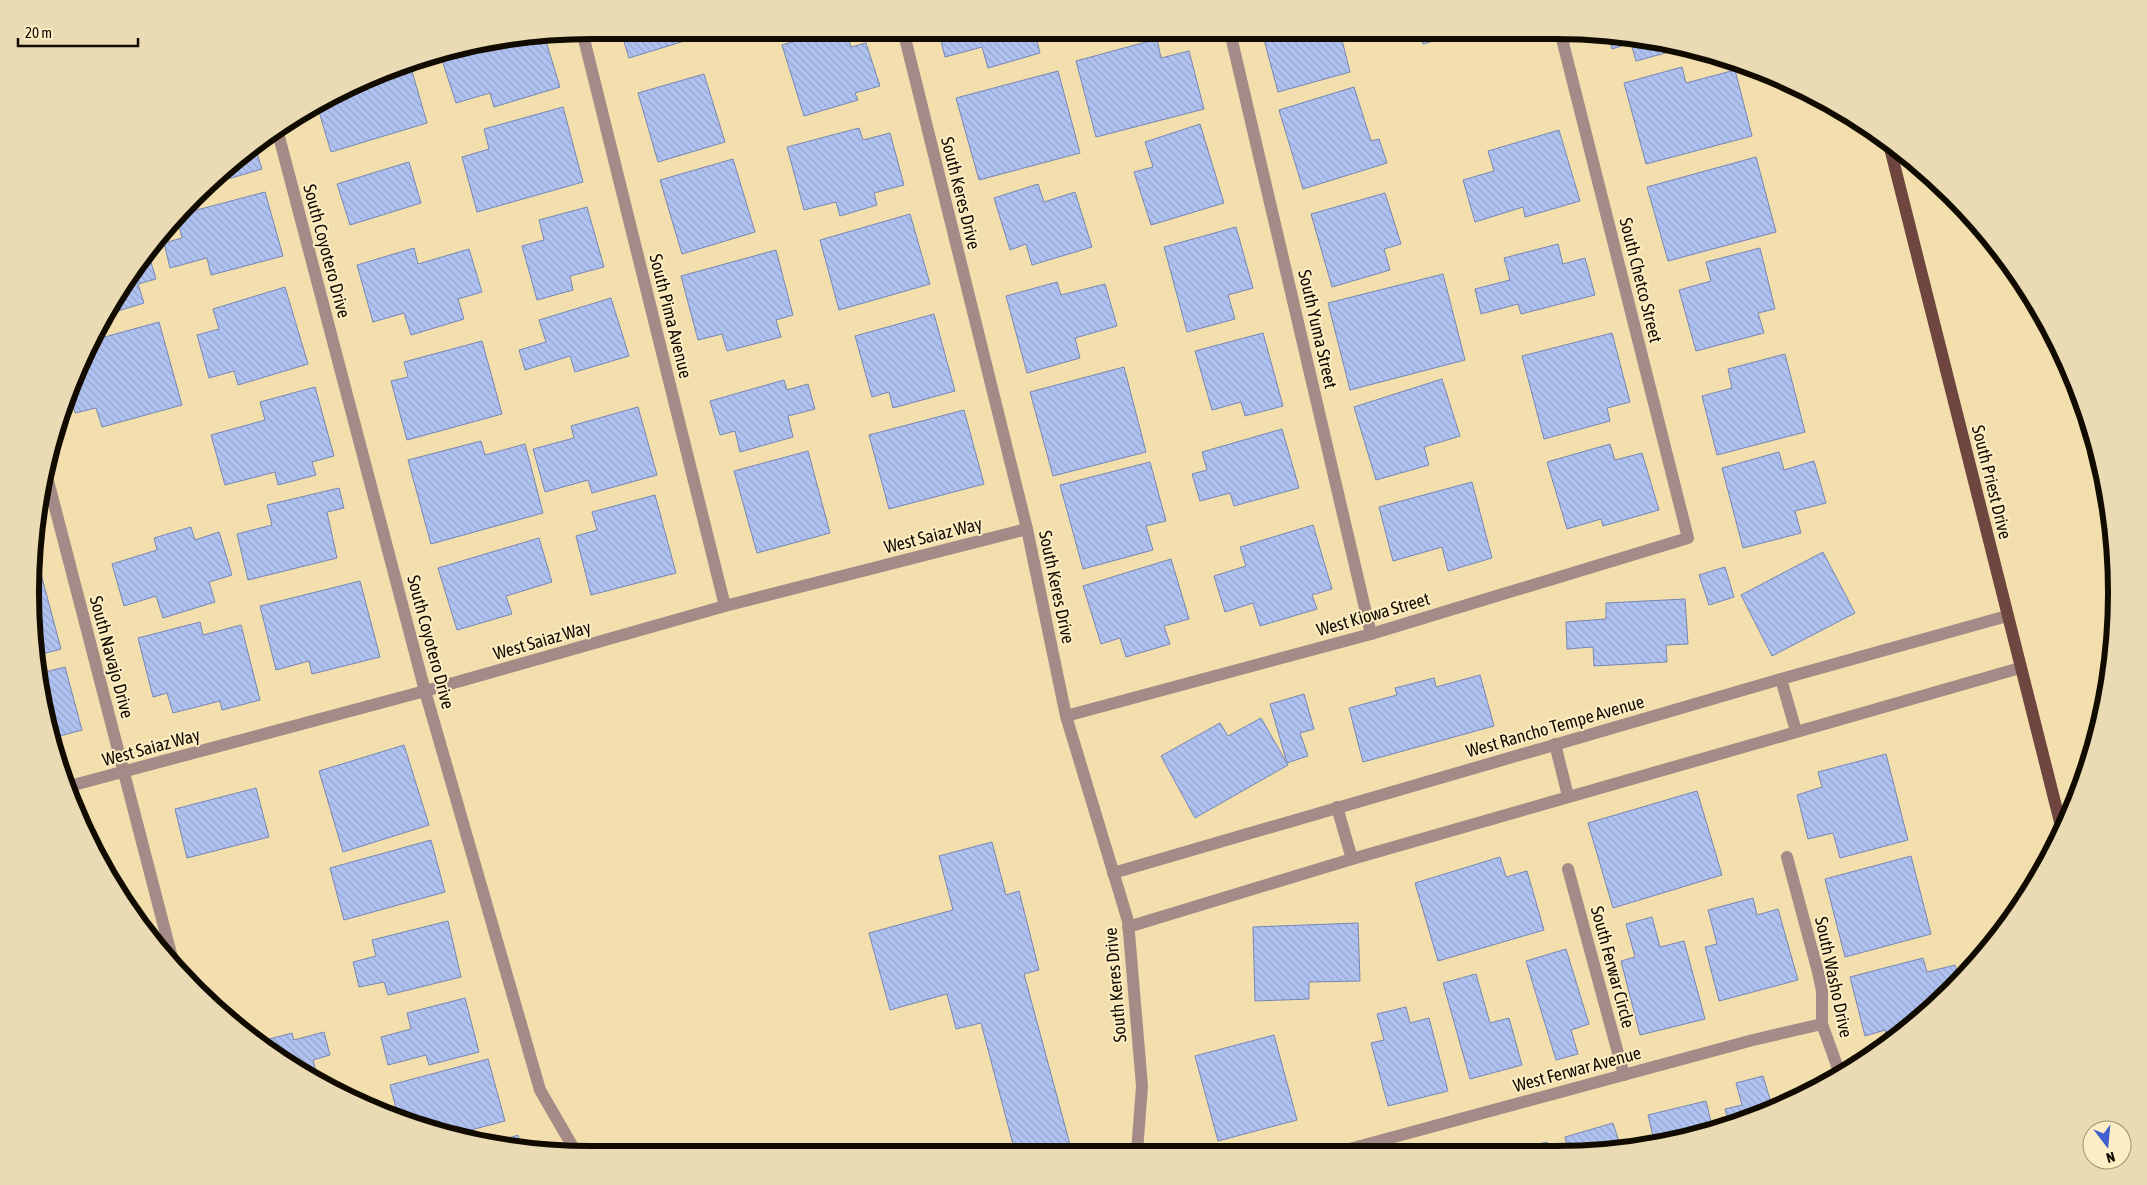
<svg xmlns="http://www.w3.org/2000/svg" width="2147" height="1185" viewBox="0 0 2147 1185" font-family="'Asap Condensed',sans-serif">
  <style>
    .building { fill: url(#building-back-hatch); stroke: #7787b3 }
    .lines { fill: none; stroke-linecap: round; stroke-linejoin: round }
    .minor { stroke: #a48b87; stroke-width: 12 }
    .major { stroke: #6e453f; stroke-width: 12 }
    .labels { text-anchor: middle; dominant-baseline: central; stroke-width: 4; stroke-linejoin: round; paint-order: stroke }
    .street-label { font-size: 18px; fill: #120b00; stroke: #fdedc4 }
    .rim { fill: none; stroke: #120b00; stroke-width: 6 }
  </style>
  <defs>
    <pattern id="building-back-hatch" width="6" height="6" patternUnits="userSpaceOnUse" patternTransform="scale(1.25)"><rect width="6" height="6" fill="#b0c2f1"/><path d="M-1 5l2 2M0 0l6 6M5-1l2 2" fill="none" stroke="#96a5cd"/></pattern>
  </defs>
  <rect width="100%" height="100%" fill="#f3dfad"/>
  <g class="building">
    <path d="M 1262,32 L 1340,32 L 1350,72 L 1278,92 Z"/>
    <path d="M 1419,32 L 1465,32 L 1423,44 Z"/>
    <path d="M 939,33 L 1035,33 L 1040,53 L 988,68 L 982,47 L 945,57 Z"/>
    <path d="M 689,34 L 691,39 L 629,58 L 622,35 Z"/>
    <path d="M 818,34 L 847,34 L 851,47 L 866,43 L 880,86 L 855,93 L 858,100 L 804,116 L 782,45 Z"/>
    <path d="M 517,35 L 544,35 L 560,87 L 494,107 L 490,93 L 456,103 L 442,60 L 470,52 L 468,47 Z"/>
    <path d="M 1608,35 L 1680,49 L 1636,61 L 1631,43 L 1612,49 Z"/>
    <path d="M 1157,39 L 1161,58 L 1189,51 L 1204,109 L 1096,137 L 1076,61 Z"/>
    <path d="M 409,61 L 427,123 L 331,152 L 317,105 L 343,88 Z"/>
    <path d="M 1682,67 L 1686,83 L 1735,70 L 1752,136 L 1646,164 L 1624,83 Z"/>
    <path d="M 1058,71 L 1080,153 L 979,180 L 956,98 Z"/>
    <path d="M 704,74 L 725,142 L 658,162 L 638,93 Z"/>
    <path d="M 1354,87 L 1371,141 L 1379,139 L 1387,163 L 1303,189 L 1279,110 Z"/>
    <path d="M 563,107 L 583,182 L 477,212 L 462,157 L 489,149 L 484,129 Z"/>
    <path d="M 1200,124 L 1224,203 L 1151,225 L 1134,172 L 1153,167 L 1145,142 Z"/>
    <path d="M 859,128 L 863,140 L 890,133 L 904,185 L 874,193 L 877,205 L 840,216 L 836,202 L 804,210 L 787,147 Z"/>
    <path d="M 1559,130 L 1580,201 L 1525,217 L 1523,207 L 1475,222 L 1463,180 L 1494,171 L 1488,151 Z"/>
    <path d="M 254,144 L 262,169 L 204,186 L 250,146 Z"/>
    <path d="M 1756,157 L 1776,232 L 1668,261 L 1647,187 Z"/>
    <path d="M 733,159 L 755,232 L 682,254 L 660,180 Z"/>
    <path d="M 409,162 L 421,203 L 350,225 L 337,184 Z"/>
    <path d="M 1038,184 L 1044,202 L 1075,192 L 1092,247 L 1032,265 L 1026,244 L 1010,250 L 994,198 Z"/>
    <path d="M 265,192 L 283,256 L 211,275 L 207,258 L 170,268 L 164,243 L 182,238 L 177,217 L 178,215 Z"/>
    <path d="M 1385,193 L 1401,244 L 1384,249 L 1390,270 L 1332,287 L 1311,214 Z"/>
    <path d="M 587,207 L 604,267 L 570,276 L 573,290 L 537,300 L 522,246 L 544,240 L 539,220 Z"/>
    <path d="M 910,214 L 930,284 L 839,310 L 820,240 Z"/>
    <path d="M 1236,227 L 1253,288 L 1228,295 L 1235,319 L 1187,332 L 1164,247 Z"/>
    <path d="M 1558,244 L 1563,264 L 1585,258 L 1595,295 L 1521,314 L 1518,304 L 1481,314 L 1475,289 L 1510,280 L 1504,258 Z"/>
    <path d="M 414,248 L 418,264 L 469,249 L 482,292 L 458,299 L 464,319 L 411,335 L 404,313 L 373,322 L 357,265 Z"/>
    <path d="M 1760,248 L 1775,309 L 1758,313 L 1764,333 L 1696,351 L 1679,290 L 1711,281 L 1706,262 Z"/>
    <path d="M 776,250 L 793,315 L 776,320 L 781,337 L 727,351 L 722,334 L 698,340 L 681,276 Z"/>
    <path d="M 148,252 L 156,279 L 138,284 L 144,303 L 105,315 L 125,280 Z"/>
    <path d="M 1443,274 L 1465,360 L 1350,390 L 1328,303 Z"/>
    <path d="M 1057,282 L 1061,295 L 1105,284 L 1117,326 L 1075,338 L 1080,358 L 1027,373 L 1006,296 Z"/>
    <path d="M 285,287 L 308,364 L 238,385 L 234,371 L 209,378 L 197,335 L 219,329 L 213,309 Z"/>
    <path d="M 611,298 L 629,356 L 575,372 L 570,356 L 525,370 L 519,350 L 546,342 L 539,320 Z"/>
    <path d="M 934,314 L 955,391 L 893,408 L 889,392 L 872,397 L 855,336 Z"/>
    <path d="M 159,322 L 182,405 L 102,427 L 96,408 L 75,413 L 70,392 L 90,341 Z"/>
    <path d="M 1263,333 L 1283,406 L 1245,416 L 1241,402 L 1212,410 L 1195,351 Z"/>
    <path d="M 1612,333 L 1630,402 L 1607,408 L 1610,421 L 1544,439 L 1522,356 Z"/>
    <path d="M 482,341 L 502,414 L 407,440 L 391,381 L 408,377 L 404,362 Z"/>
    <path d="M 1785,354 L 1805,432 L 1717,455 L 1702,396 L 1732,388 L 1728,369 Z"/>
    <path d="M 1124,367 L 1146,452 L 1053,476 L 1030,392 Z"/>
    <path d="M 1442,379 L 1460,436 L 1424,447 L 1429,465 L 1376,480 L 1354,407 Z"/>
    <path d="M 784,380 L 787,390 L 808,384 L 815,409 L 788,416 L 793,437 L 740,452 L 735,431 L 720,435 L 710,401 Z"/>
    <path d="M 315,387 L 334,456 L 312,462 L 316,475 L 278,485 L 275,472 L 225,485 L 211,435 L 265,420 L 260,402 Z"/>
    <path d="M 638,407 L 657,475 L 592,493 L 588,480 L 545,492 L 533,449 L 574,438 L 571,426 Z"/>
    <path d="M 964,410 L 984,484 L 889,509 L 869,435 Z"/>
    <path d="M 1282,429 L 1299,488 L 1234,506 L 1230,493 L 1200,501 L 1192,474 L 1207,470 L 1202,452 Z"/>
    <path d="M 481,441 L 485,455 L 525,444 L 543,513 L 431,544 L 408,460 Z"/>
    <path d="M 1610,444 L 1615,460 L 1642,453 L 1659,510 L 1603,526 L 1601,519 L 1567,529 L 1547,462 Z"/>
    <path d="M 808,451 L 830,533 L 757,553 L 734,471 Z"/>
    <path d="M 1779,452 L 1784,470 L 1814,461 L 1826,503 L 1795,511 L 1801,533 L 1743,548 L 1722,468 Z"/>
    <path d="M 1150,462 L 1166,521 L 1146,526 L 1153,550 L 1083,569 L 1060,485 Z"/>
    <path d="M 1472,482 L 1492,558 L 1448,571 L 1442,547 L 1393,561 L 1379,507 Z"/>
    <path d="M 339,488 L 344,508 L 327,512 L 337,558 L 248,580 L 237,534 L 272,525 L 267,505 Z"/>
    <path d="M 655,495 L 676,573 L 591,595 L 576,536 L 597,530 L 592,512 Z"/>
    <path d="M 1313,525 L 1332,589 L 1312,595 L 1317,609 L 1260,626 L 1253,603 L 1225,612 L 1214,576 L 1246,566 L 1240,547 Z"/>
    <path d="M 191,527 L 195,540 L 219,532 L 232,575 L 209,582 L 215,602 L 163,618 L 156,596 L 124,606 L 112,564 L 157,550 L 154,538 Z"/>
    <path d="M 539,538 L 552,582 L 506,596 L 512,614 L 457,630 L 438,568 Z"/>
    <path d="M 1823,552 L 1855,613 L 1772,656 L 1741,595 Z"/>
    <path d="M 1171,559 L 1189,619 L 1164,626 L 1170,644 L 1126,657 L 1120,638 L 1101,644 L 1083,586 Z"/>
    <path d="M 1725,567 L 1734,597 L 1709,605 L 1699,575 Z"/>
    <path d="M 41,574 L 61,649 L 35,656 L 31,629 L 33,576 Z"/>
    <path d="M 360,581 L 380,657 L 312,674 L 309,661 L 276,670 L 260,606 Z"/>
    <path d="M 1685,599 L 1688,644 L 1666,645 L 1667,662 L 1594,666 L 1593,647 L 1567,649 L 1566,622 L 1606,619 L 1606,603 Z"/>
    <path d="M 200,622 L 203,635 L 241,625 L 260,700 L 222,710 L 220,701 L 173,713 L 167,693 L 153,697 L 138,638 Z"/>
    <path d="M 65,667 L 82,730 L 52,738 L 41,703 L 37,674 Z"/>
    <path d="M 1480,675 L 1494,726 L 1363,762 L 1349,708 L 1397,695 L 1395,688 L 1434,678 L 1436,687 Z"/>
    <path d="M 1304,694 L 1314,729 L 1300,733 L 1308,756 L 1287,763 L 1270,704 Z"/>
    <path d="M 1261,718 L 1288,765 L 1195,818 L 1161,756 L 1220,723 L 1228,736 Z"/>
    <path d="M 404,745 L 429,825 L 343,852 L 319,771 Z"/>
    <path d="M 1886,754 L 1908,840 L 1840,858 L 1833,833 L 1808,839 L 1797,795 L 1822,787 L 1818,772 Z"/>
    <path d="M 256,788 L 269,837 L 187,858 L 175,809 Z"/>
    <path d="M 1697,791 L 1722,875 L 1613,908 L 1588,823 Z"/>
    <path d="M 431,840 L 445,892 L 344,920 L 330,868 Z"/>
    <path d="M 992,842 L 1006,895 L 1019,891 L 1039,970 L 1024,974 L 1072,1152 L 1015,1152 L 981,1023 L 956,1029 L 947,994 L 890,1010 L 869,933 L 953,910 L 939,856 Z"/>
    <path d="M 1911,856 L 1931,934 L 1845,957 L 1825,879 Z"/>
    <path d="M 1500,857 L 1506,877 L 1527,871 L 1544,930 L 1438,961 L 1415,883 Z"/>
    <path d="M 1753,898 L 1757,915 L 1778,909 L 1798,980 L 1719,1001 L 1705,947 L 1717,944 L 1708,910 Z"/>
    <path d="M 1652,917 L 1660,947 L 1684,941 L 1705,1019 L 1640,1035 L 1621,961 L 1635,957 L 1626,924 Z"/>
    <path d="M 448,921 L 461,977 L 388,995 L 384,982 L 359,987 L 353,962 L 376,956 L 372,940 Z"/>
    <path d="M 1358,923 L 1360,981 L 1309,982 L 1309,999 L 1255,1001 L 1253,927 Z"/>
    <path d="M 1566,949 L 1589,1024 L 1571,1030 L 1578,1054 L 1556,1060 L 1526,961 Z"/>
    <path d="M 1923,958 L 1927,972 L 1955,965 L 1959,981 L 1952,990 L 1888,1043 L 1885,1030 L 1865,1036 L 1850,977 Z"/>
    <path d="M 1476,974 L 1490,1023 L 1509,1018 L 1522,1065 L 1470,1079 L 1443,983 Z"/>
    <path d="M 465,998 L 479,1052 L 429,1065 L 426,1055 L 388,1065 L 381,1037 L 411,1029 L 407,1013 Z"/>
    <path d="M 1406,1007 L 1410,1023 L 1429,1018 L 1448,1091 L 1388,1106 L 1371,1043 L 1384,1040 L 1377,1014 Z"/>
    <path d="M 324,1032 L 330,1055 L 313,1060 L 318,1080 L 315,1081 L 258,1042 L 292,1033 L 294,1040 Z"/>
    <path d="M 1274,1035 L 1297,1120 L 1218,1141 L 1195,1056 Z"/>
    <path d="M 488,1059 L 505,1121 L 448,1136 L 398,1116 L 390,1085 Z"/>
    <path d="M 1763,1076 L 1772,1106 L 1779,1104 L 1730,1126 L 1725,1109 L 1742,1105 L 1736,1083 Z"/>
    <path d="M 1706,1101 L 1713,1130 L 1655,1144 L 1648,1115 Z"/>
    <path d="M 1613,1123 L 1621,1148 L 1634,1145 L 1635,1148 L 1628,1150 L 1568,1150 L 1565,1137 Z"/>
    <path d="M 518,1135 L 522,1148 L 492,1143 Z"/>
    <path d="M 1547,1142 L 1549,1150 L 1513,1150 Z"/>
  </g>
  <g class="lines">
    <g class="minor">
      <path d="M 1230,32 L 1371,634"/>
      <path d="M 904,34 L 1027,529 L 1066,716 L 1128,921 L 1142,1086 L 1137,1152"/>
      <path d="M 583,35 L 725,606"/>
      <path d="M 277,129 L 425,691 L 540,1090 L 577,1154"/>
      <path d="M 45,469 L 175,969"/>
      <path d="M 1781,679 L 1796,731"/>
      <path d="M 1066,716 L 1371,634 L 1688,538 L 1560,31"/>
      <path d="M 1555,744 L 1568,796"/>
      <path d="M 66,787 L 425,691 L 725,606 L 1027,529"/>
      <path d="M 1337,807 L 1352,859"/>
      <path d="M 1787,857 L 1818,972 L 1822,991 L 1822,1024 L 1840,1074"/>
      <path d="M 1568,869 L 1624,1075"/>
      <path d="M 1113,873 L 1781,679 L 2007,616"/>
      <path d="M 1128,927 L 1352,859 L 2020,668"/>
      <path d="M 1342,1151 L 1753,1040 L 1822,1024"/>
    </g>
    <path class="major" d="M 1889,144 L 2062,830"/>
  </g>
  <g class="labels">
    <g class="street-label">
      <text transform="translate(961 193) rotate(76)">South Keres Drive</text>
      <text transform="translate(327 251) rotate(75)">South Coyotero Drive</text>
      <text transform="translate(1641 280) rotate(76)">South Chetco Street</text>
      <text transform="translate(671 316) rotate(76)">South Pima Avenue</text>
      <text transform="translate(1318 329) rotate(77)">South Yuma Street</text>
      <text transform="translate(1992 482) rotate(76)">South Priest Drive</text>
      <text transform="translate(933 535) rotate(-14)">West Saiaz Way</text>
      <text transform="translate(1057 587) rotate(78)">South Keres Drive</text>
      <text transform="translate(1373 614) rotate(-16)">West Kiowa Street</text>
      <text transform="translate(542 640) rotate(-16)">West Saiaz Way</text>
      <text transform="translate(431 642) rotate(75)">South Coyotero Drive</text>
      <text transform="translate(112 657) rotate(75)">South Navajo Drive</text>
      <text transform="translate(1555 726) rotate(-16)">West Rancho Tempe Avenue</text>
      <text transform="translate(151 747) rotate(-15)">West Saiaz Way</text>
      <text transform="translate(1613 967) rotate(75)">South Ferwar Circle</text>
      <text transform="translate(1834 977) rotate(78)">South Washo Drive</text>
      <text transform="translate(1115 985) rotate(-95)">South Keres Drive</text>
      <text transform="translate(1577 1069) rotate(-15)">West Ferwar Avenue</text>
    </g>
  </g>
  <path d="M0 0H2147V1185H0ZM592 39H1555A553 553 0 0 1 2108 592V593A553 553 0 0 1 1555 1146H592A553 553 0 0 1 39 593V592A553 553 0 0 1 592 39Z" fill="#eadbb4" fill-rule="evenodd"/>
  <path class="rim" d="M592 39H1555A553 553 0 0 1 2108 592V593A553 553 0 0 1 1555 1146H592A553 553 0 0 1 39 593V592A553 553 0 0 1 592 39Z"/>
  <g transform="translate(2107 1145) rotate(164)"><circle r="24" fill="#fdedc4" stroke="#9f9376"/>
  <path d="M0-4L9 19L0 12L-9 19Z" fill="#415fd1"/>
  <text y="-8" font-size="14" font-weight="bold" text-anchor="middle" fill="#120b00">N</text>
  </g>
  <path d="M18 38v8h120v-8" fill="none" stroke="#120b00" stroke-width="2.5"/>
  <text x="25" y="38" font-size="15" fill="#120b00" stroke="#fdedc4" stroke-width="4" paint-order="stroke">20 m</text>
</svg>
